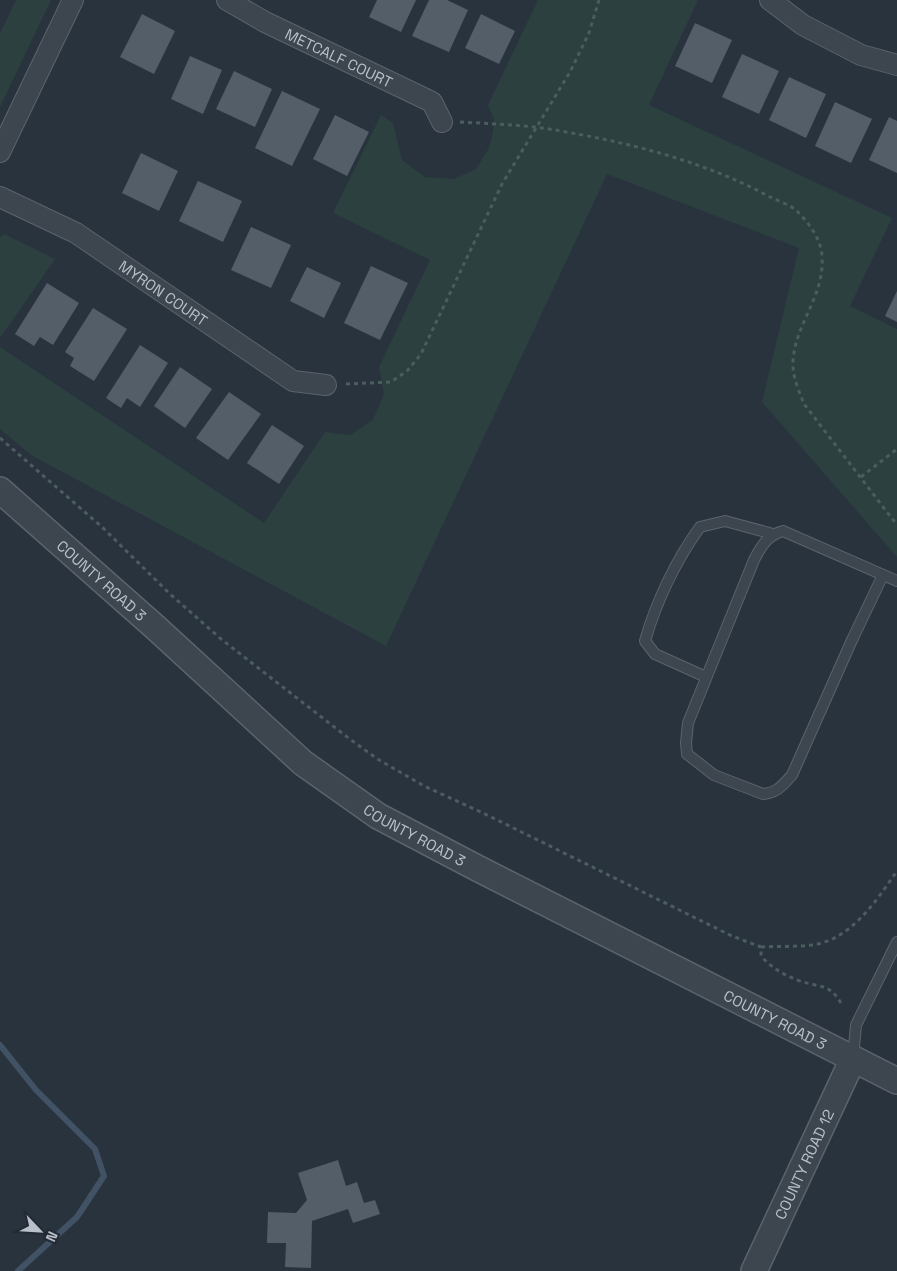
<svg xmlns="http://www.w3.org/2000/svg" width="897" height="1271" viewBox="0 0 897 1271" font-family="'Space Grotesk',sans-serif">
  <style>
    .green { fill: #2c4040 }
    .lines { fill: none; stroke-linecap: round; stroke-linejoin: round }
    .stream { stroke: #415265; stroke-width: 6 }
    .building { fill: #535e69 }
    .service-casing { stroke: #5b636c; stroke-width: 12 }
    .minor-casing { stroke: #5b636c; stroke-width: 22 }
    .tertiary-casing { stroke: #5b636c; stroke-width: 28 }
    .path { stroke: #4b5d5e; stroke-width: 3; stroke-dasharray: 4 4; stroke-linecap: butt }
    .service { stroke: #3d454e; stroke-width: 10 }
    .minor { stroke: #3d454e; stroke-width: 20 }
    .tertiary { stroke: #3d454e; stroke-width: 25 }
    .labels { text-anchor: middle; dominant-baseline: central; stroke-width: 4.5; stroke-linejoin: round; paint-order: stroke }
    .street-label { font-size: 15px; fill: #bac0c9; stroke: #222a34 }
  </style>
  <rect width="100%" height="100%" fill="#29333e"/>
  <g class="green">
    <path d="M 16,0 L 51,0 L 0,107 L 0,33 Z"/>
    <path d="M 538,0 L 698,0 L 649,105 L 892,218 L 850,306 L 897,329 L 897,557 L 762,402 L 799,248 L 607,174 L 386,646 L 31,455 L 0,429 L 0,347 L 264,523 L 325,432 L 350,435 L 373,420 L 384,394 L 379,367 L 430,260 L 333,213 L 381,115 L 393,123 L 402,160 L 425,177 L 454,179 L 476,169 L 489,148 L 493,132 L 494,119 L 488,105 Z"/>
    <path d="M 4,234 L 55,259 L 0,338 L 0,237 Z"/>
  </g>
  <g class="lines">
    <path class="stream" d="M 0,1045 L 36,1090 L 95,1149 L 104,1176 L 77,1217 L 18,1271"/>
  </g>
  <g class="building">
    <path d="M 377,0 L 416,0 L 401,32 L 369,17 Z"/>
    <path d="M 429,0 L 447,0 L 468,10 L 449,52 L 412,36 Z"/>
    <path d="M 142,14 L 175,31 L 154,74 L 120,57 Z"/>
    <path d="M 481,14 L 515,31 L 499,64 L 465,48 Z"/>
    <path d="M 695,23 L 732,40 L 712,83 L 675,66 Z"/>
    <path d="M 742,54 L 779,71 L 759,114 L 722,97 Z"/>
    <path d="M 190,56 L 222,70 L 203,114 L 171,99 Z"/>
    <path d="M 234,71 L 272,89 L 255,127 L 216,109 Z"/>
    <path d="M 789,77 L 826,94 L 806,138 L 769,120 Z"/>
    <path d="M 282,91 L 320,109 L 292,166 L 255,148 Z"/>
    <path d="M 835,102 L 872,119 L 851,163 L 815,146 Z"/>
    <path d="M 335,115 L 369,132 L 347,176 L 313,159 Z"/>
    <path d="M 889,117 L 897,121 L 897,173 L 869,160 Z"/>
    <path d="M 141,153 L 178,171 L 159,211 L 122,193 Z"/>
    <path d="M 198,181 L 242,201 L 223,242 L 179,221 Z"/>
    <path d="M 251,227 L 291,245 L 271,288 L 231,270 Z"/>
    <path d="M 371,266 L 408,283 L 380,340 L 344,323 Z"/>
    <path d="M 307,267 L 341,283 L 324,318 L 290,301 Z"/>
    <path d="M 47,283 L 79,303 L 53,345 L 40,337 L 34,346 L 15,334 Z"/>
    <path d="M 897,291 L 897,322 L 885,316 Z"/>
    <path d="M 93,308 L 127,329 L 94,381 L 70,366 L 74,358 L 65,352 Z"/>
    <path d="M 140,345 L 168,363 L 140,407 L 127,398 L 121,408 L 106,398 Z"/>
    <path d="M 180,367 L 212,389 L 185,428 L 154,406 Z"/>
    <path d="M 229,392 L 261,414 L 228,460 L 196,438 Z"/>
    <path d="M 272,425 L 304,446 L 279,484 L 247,463 Z"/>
    <path d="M 338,1160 L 346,1186 L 357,1182 L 364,1203 L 375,1200 L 380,1214 L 353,1223 L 348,1209 L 312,1221 L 311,1268 L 285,1267 L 286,1243 L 267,1243 L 268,1212 L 296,1213 L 307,1200 L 298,1173 Z"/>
  </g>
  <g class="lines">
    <defs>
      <g id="service">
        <path d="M 883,575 L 852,640 L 792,775 C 783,785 777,793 763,794 L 714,775 L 687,754 L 686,743 L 688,723 L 754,560 C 761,546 768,535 783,531 L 897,581"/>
        <path d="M 706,677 L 655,654 L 645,641 C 656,602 676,560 700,527 L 725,521 L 773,534"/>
        <path d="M 853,1058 L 856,1025 L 897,942"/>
      </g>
      <g id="minor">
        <path id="s1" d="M 227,0 L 265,22 L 432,102 L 442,122"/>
        <path d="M 770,0 L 803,25 L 861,55 L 897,65"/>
        <path d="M 0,152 L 73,0"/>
        <path id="s2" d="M 0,197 L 76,233 L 293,381 L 326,385"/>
      </g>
      <g id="tertiary">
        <path id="s3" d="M 0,490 L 155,627 L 303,763 L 378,816 L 477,868 L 897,1081"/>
        <path id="s4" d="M 754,1271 L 853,1059"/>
      </g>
    </defs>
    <use href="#service" class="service-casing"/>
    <use href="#minor" class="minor-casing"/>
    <use href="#tertiary" class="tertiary-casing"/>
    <g class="path">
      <path d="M 460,122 C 496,124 531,125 566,132 C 635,144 708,163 770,197 C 779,201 790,205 797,211 C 809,223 821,239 822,256 C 825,296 795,324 793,361 C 792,376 799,391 804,404 L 897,525"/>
      <path d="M 346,384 L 391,382 L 407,371 L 421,354 L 502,184 L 570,72 L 589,33 L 599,0"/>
      <path d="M 0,438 L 102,527 L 170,594 L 221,639 L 351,740 L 379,760 L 424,786 L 483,813 L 732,936 L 761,947 L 761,956 C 773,969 784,975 800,981 C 821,988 830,983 842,1005"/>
      <path d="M 861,477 L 897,449"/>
      <path d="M 761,947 C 778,946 795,947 812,945 C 851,940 876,901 897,871"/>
    </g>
    <use href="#service" class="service"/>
    <use href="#minor" class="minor"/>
    <use href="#tertiary" class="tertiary"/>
  </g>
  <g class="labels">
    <g class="street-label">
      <text stroke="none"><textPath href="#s1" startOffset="126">METCALF COURT</textPath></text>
      <text stroke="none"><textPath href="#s2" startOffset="190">MYRON COURT</textPath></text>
      <text stroke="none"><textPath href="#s3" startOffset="136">COUNTY ROAD 3</textPath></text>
      <text stroke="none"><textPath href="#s3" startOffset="541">COUNTY ROAD 3</textPath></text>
      <text stroke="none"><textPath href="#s3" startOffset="946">COUNTY ROAD 3</textPath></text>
      <text stroke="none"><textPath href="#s4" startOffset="118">COUNTY ROAD 12</textPath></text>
    </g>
  </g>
  <g transform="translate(40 1231) rotate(115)" stroke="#222a34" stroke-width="4" paint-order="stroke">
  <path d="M0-4L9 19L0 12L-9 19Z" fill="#bac0c9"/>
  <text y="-8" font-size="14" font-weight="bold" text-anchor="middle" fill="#bac0c9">N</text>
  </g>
</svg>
